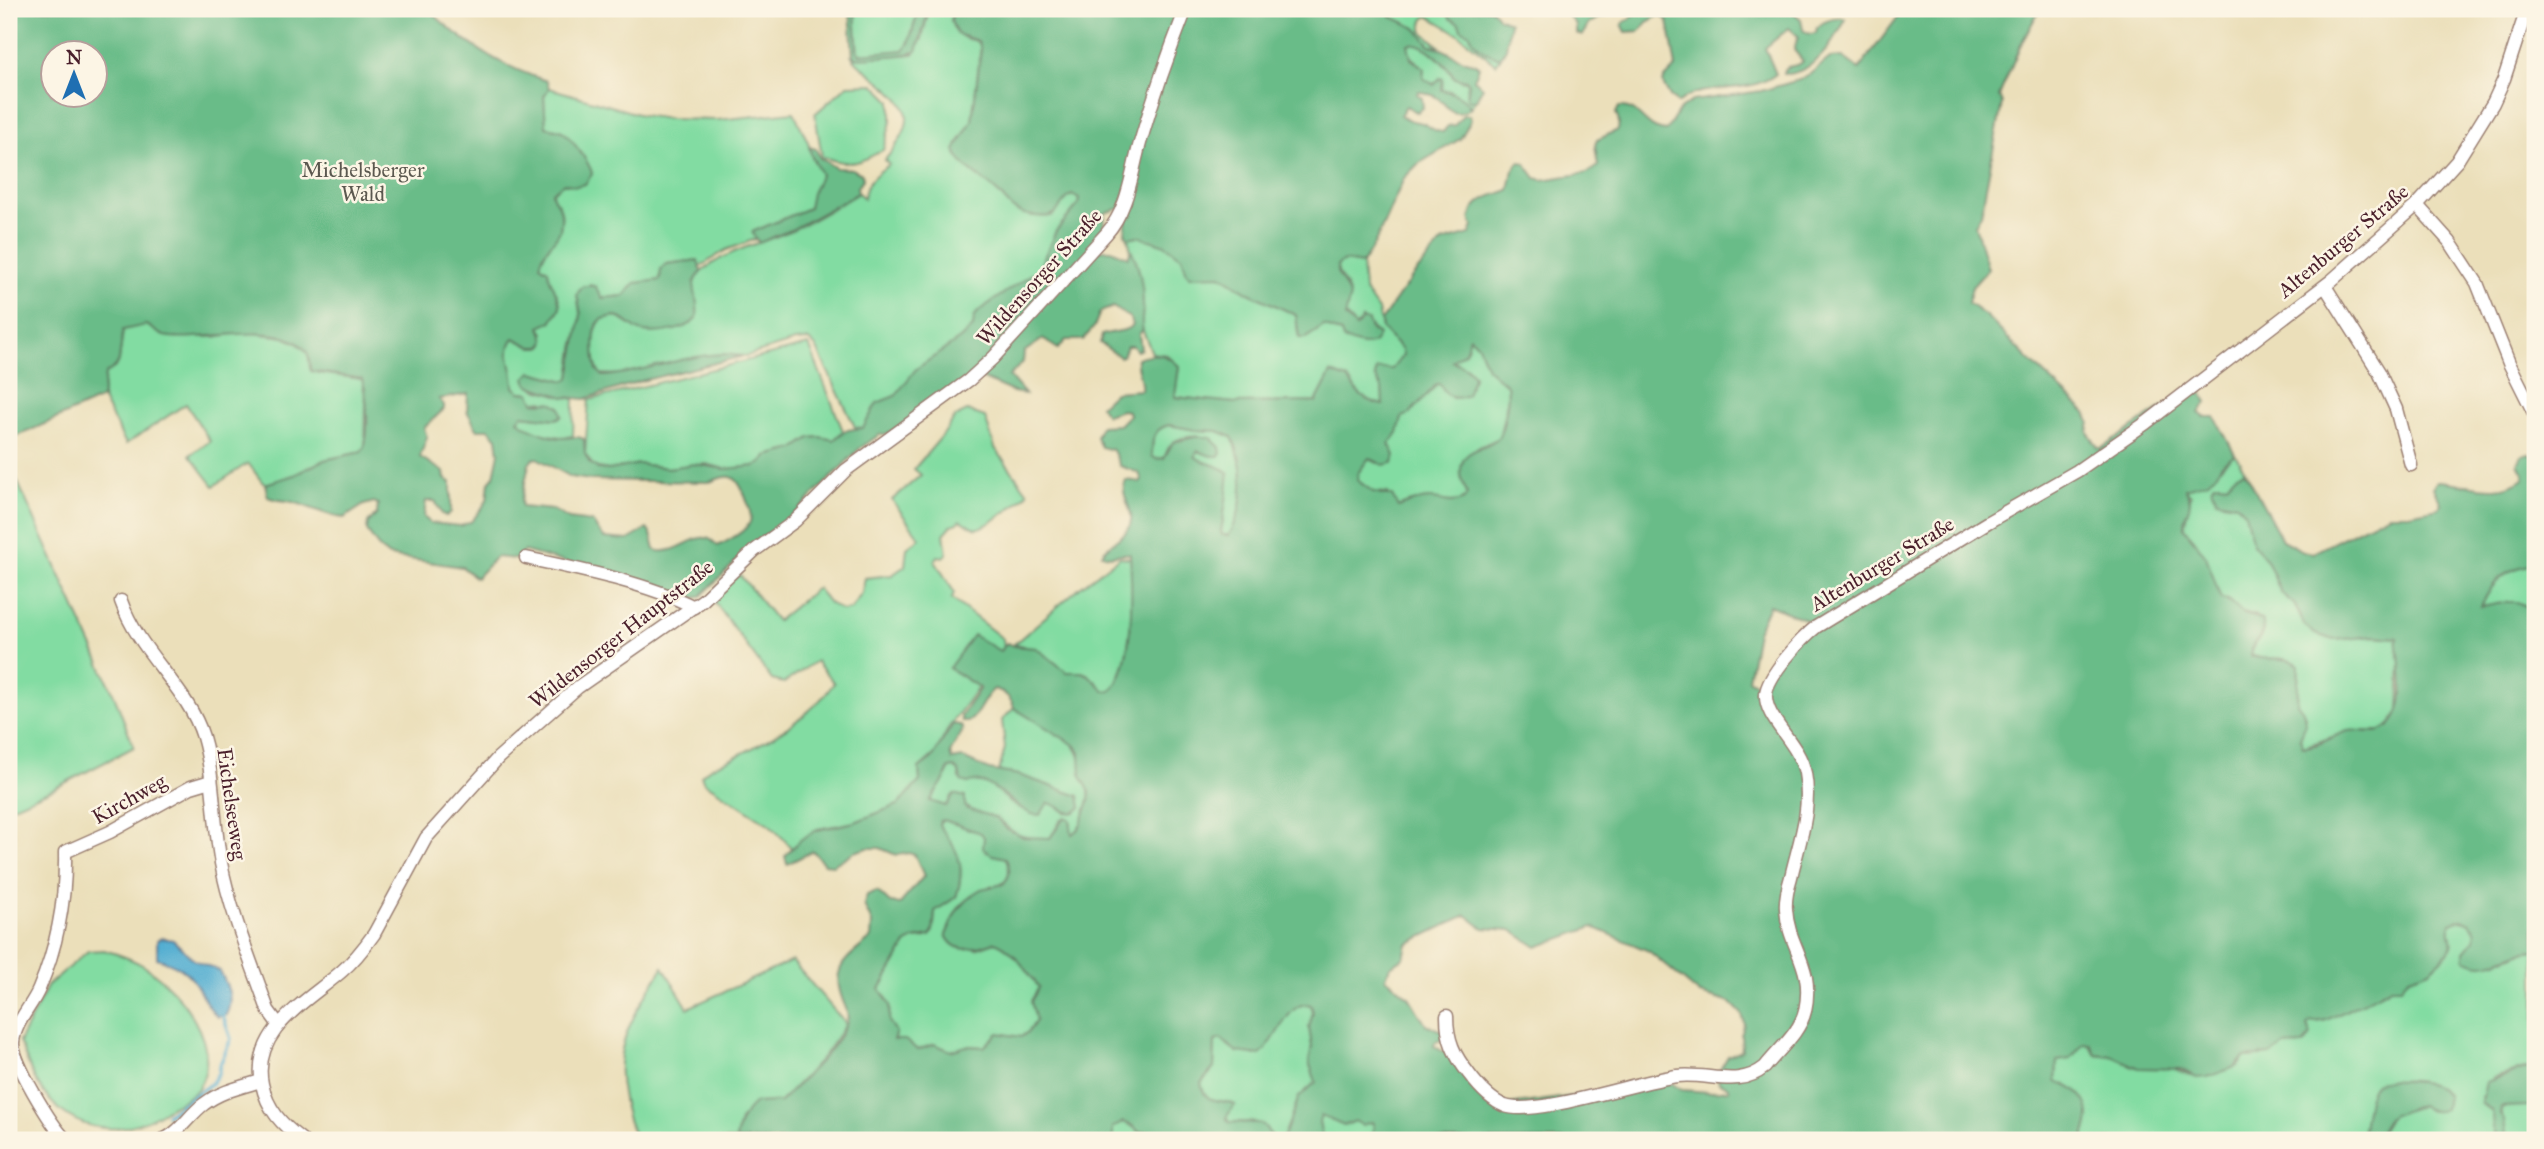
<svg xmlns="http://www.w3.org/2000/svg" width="2544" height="1149" viewBox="0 0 2544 1149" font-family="'IM FELL Great Primer',serif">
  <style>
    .green { fill: #82dca2; stroke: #667e66; stroke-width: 2 }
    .forest { fill: #69bc88; stroke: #5a6e5a; stroke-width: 2; fill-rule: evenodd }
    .water { fill: #53aed1; stroke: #4e667e; stroke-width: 2 }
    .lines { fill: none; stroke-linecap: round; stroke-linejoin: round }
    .stream { stroke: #53aed1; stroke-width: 3.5 }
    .street-casing { stroke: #9a7f72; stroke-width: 15 }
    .street { stroke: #fff; stroke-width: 12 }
    .labels { text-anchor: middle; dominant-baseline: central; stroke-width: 5; stroke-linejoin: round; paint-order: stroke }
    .park-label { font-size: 21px; fill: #5b584f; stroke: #fcf5e5 }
    .street-label { font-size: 21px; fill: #4a1f2b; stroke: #fcf5e5 }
  </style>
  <rect width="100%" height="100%" fill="#fcf5e5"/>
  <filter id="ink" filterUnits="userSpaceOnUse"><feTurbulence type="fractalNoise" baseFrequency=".0143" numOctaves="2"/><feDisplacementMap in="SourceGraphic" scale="14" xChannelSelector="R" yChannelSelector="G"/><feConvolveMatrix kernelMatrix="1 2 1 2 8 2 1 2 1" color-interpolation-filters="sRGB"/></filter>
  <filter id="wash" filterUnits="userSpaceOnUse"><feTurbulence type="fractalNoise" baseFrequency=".00686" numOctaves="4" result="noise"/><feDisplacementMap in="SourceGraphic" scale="28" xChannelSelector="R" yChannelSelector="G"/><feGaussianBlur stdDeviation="1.57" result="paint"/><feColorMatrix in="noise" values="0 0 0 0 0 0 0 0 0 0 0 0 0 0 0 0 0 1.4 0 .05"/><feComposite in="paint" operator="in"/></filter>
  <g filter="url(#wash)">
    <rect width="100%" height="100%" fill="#ebdfba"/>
    <g class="green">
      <path d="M 855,9 L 919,9 L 907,47 L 901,51 L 858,54 Z"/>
      <path d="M 929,9 L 953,9 C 948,21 953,32 965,38 C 972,41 975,38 981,45 L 972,121 L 958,143 L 956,154 C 967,170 983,178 996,191 C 1003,197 1008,206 1016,211 C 1021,214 1048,219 1053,215 C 1061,209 1062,199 1072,195 L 1079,199 L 1078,205 L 1056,231 L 1039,269 L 980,310 L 976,314 L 973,327 L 960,339 L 922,365 L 895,396 L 882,401 L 873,409 L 869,422 L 863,428 L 855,427 L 816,347 L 809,340 L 795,341 L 747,356 L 721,354 L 621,375 L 600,374 C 592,361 591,330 602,319 L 616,316 L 638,330 L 674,328 L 691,324 C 705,309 685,287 699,274 C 725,250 761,244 792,230 C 815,220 837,206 858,193 L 864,198 C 864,184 877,172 889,165 L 885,160 C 919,118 913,107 872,75 C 865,69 857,64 852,56 C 860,59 903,55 914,54 L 922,39 Z"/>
      <path d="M 1391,9 L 1445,9 L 1450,18 L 1459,23 L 1461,29 L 1470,34 L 1474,42 L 1486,52 L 1500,58 L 1496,64 L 1457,33 L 1428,16 L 1423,20 L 1422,31 L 1439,46 L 1430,45 L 1416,28 L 1392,17 L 1390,14 Z"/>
      <path d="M 1409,42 C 1428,44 1443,62 1453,76 C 1456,80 1463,80 1468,82 L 1467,95 L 1472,101 L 1476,100 L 1470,108 L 1470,105 L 1451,91 L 1441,90 L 1442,83 C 1434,83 1430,86 1423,78 L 1424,68 C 1416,60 1404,56 1409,42 Z"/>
      <path d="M 874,84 L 891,101 L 891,122 L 883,150 C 856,165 851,166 822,157 L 815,114 L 848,85 Z"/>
      <path d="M 549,88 L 641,115 L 669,119 L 718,120 L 794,112 L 808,142 L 812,157 L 821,174 L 809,208 L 753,232 L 756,239 L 726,250 L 698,268 L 697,260 L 666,264 L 661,269 L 660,280 L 632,286 L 624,296 L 602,298 L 591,285 L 580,288 L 577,294 L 581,319 L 574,348 L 570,378 L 566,381 L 532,372 L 526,381 L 536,389 L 574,399 L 573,436 C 558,439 528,432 518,420 L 521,415 L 556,419 L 562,416 L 543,401 L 534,402 L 526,392 L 520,392 L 514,387 C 513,372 503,350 514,338 L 529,346 L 544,333 L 540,327 C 577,304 552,301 548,270 L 540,265 C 544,244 568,232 560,208 C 558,203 553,200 551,194 L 561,184 L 585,184 L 592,174 C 591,165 570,137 562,131 C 557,128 551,129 546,127 L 544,96 Z"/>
      <path d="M 1137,236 C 1150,240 1173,244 1181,256 C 1184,260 1185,268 1187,273 L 1190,275 L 1221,275 L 1249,293 L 1296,315 L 1298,334 L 1324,326 L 1341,333 L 1343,339 L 1349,340 L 1377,333 L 1362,319 L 1359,325 L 1355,326 L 1344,314 C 1345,308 1349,302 1349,295 C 1348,284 1337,278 1337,266 L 1344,261 L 1362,264 L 1364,290 L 1378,310 L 1382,329 L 1403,350 L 1403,356 L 1397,366 L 1376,379 L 1382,388 L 1384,405 C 1364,401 1358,395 1348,379 L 1331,373 L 1316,402 L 1235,403 L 1174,397 L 1179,366 L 1167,355 L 1152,353 L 1141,326 L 1143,300 L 1128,238 Z"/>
      <path d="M 140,325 L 146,325 L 164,336 L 214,337 L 245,332 L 284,337 L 297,343 L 306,351 L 318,373 L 362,379 L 366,402 L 365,449 L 361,452 L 324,460 L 294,475 L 267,484 L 263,483 L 248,463 L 214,486 L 190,455 L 210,441 L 186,404 L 126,444 L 102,398 L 105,374 L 115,367 L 119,361 L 123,330 Z"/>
      <path d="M 1470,337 L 1478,345 L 1487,368 L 1507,385 L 1508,397 L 1500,434 L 1497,439 L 1479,447 L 1463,460 L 1461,477 L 1467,494 L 1464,499 C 1454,504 1447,501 1437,500 C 1425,498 1408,502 1398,507 L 1388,493 L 1373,492 L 1357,480 L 1358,473 L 1369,458 L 1377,463 L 1393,451 L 1389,444 L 1398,433 L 1402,416 L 1408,415 L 1437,384 L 1440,384 L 1452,398 L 1464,397 L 1474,378 L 1469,369 L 1452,361 L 1467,349 Z"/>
      <path d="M 809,345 L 843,431 L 834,440 L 820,437 L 810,438 L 794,449 L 767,456 L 759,466 L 725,469 L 707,464 L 668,468 L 639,464 L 609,470 L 594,467 L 585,454 L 589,400 Z"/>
      <path d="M 967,411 L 985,417 L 995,448 L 1028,493 C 1022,500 984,531 975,528 C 974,528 963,521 960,520 L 958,523 L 952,525 L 944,534 L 947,554 L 944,557 L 938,556 L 935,561 L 954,592 L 952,599 L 1003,639 L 1004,647 L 1000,652 L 991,647 L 949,668 L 978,687 L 949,727 L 935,754 L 919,768 L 920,781 L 898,805 L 855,822 L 817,829 L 792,848 L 770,825 L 704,782 L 701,776 C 710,765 727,761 739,755 C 773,738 813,715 834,683 L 816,661 L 784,683 L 772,680 L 711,597 L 739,574 L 777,621 L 817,588 L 829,603 L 843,611 L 851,609 L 862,593 L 865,578 L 892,575 L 905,566 L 907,548 L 920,538 L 892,500 L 921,475 L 914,469 L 943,435 L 955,417 Z"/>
      <path d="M 1169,425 L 1195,430 L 1218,431 L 1232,437 C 1246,465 1246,508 1229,535 L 1222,535 L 1221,531 L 1226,499 L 1226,470 L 1199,460 L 1195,456 L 1198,451 L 1202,452 L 1213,439 C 1202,435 1176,434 1169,447 C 1167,450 1166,454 1164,458 L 1156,459 L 1152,456 C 1152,441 1152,429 1169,425 Z"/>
      <path d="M 2235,454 L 2245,471 L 2236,474 L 2227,484 L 2220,483 L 2223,502 L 2237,504 L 2245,512 L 2253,544 L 2267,560 L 2281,593 L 2294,604 L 2303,622 L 2315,634 L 2335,640 L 2374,636 L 2397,638 L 2398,656 L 2401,660 L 2399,712 L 2390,725 L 2380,731 L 2349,731 L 2303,747 L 2300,738 L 2306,718 L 2297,703 L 2299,665 C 2282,653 2262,663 2250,654 C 2252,640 2265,641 2263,622 L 2254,615 L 2242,613 L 2229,600 L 2221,599 L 2194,539 L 2184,528 L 2191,495 L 2186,491 L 2187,486 C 2213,484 2216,468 2235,454 Z"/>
      <path d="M 9,463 L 112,690 L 134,747 L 55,788 L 9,808 Z"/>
      <path d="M 1120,557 L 1130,558 C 1131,565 1133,572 1133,580 C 1134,607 1129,671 1111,691 L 1104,691 L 1089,675 L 1082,672 L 1066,672 L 1046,655 L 1021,645 L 1013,645 L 1080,587 Z"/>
      <path d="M 2535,564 L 2535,610 C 2509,597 2506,604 2481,608 C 2492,580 2506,568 2535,564 Z"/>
      <path d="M 1014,708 L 1072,743 C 1081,752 1087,779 1089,791 C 1091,800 1080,829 1075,834 L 1071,832 L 1071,823 L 1061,820 L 1050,838 C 1042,839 1029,838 1022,836 C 1010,833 1004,822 994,817 C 983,813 970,815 964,803 L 951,797 L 948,804 L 943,806 L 929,800 L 944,780 L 950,768 L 954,767 L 959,771 L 959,778 L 968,783 C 988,774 1003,800 1020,808 C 1026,811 1035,811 1042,812 L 1045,804 C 1054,801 1059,807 1066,813 L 1079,796 L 1019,775 L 999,772 L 1005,748 L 1002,720 Z"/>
      <path d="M 944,820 L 981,833 L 984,837 L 986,852 L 1006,858 C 1019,891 985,886 966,900 C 955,909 951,923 946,935 L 976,949 L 995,942 C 1013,948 1027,972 1039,987 C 1029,1010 1036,1001 1036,1021 L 1029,1031 L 1021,1037 L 998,1033 L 984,1047 L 970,1046 L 951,1051 L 934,1044 L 918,1050 L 900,1040 L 893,1041 L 896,1032 L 889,1022 L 888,1000 L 880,989 L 906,944 L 914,939 L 925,938 L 934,926 L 935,911 L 956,897 C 967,864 957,851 939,825 L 940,821 Z"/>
      <path d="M 2458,920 C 2468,919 2473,924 2476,933 L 2473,942 L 2505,959 L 2523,952 L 2535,950 L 2535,1066 L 2493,1078 L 2481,1097 L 2482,1104 L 2492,1111 L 2493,1127 L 2498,1140 L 2376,1140 L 2392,1114 L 2407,1109 L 2412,1110 L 2420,1105 L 2429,1111 L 2441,1111 L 2447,1096 C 2431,1076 2400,1080 2377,1083 C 2365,1101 2368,1122 2360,1140 L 2082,1140 C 2097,1112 2085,1091 2056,1081 L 2057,1061 L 2070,1059 L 2082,1044 L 2088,1043 L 2095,1054 L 2112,1056 L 2135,1067 L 2174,1068 L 2189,1075 L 2215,1074 L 2238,1066 L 2245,1057 L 2270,1055 L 2285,1046 L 2296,1046 L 2306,1043 L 2311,1035 L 2307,1026 L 2309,1023 C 2315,1021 2320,1022 2326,1020 C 2333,1017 2387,991 2390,987 L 2401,987 L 2409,977 L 2431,970 C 2436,963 2449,956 2451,947 C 2453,938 2447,933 2451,923 Z"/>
      <path d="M 104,950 C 118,954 132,959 144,966 C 178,988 224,1045 199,1087 C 193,1097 173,1105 164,1111 C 115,1142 66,1131 36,1081 C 29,1069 25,1054 19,1042 L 48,985 L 88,951 Z"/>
      <path d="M 792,961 L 846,1024 L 819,1062 L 780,1102 L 755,1103 L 740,1120 L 736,1140 L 637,1140 C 629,1127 626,1113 623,1099 C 610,1043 637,1012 663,967 L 688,1008 Z"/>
      <path d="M 1303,1003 L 1311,1005 L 1313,1012 L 1309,1028 L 1312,1046 L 1309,1062 L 1316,1082 L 1299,1097 L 1284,1136 L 1280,1140 L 1275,1140 L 1263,1125 L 1254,1122 L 1229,1122 L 1226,1117 L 1235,1105 C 1220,1097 1205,1107 1201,1083 L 1214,1068 L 1215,1041 L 1221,1039 L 1229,1047 L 1255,1055 C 1275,1043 1286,1009 1303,1003 Z"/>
      <path d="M 2535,1100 L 2535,1140 L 2507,1140 L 2500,1109 Z"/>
      <path d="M 1321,1116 L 1344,1126 L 1355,1121 L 1363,1125 L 1367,1121 L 1372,1121 L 1374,1126 L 1370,1140 L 1315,1140 L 1319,1139 L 1319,1119 Z"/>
      <path d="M 1121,1122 C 1130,1123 1130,1125 1137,1130 C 1142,1133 1164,1137 1173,1140 L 1113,1140 L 1113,1127 Z"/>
    </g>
    <g class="forest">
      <path d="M 9,9 L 428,9 C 463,43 500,66 547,81 L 549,88 L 544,96 L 546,127 C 551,129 557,128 562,131 C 570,136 591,165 592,174 L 585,184 L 576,186 L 564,183 L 552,192 C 552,200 556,200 559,207 C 562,212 561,224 560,230 C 557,241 543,248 540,265 L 548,270 C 549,284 559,292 560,307 L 551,322 L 540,327 C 542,335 549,340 541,347 L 532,347 L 514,338 C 502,351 515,371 514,387 L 520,392 L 530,393 L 534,402 C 545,405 548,398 560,407 L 562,416 L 556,419 L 522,415 L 518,420 C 523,427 552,438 561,438 C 570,438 576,435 584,439 L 585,454 L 589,462 L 598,469 L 609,470 L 639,464 L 668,468 L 694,464 L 725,469 L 755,466 L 760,464 L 767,456 L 794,449 L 810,438 L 820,437 L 834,440 C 846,428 848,430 863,428 L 877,403 L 895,396 L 916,369 L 960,339 L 973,327 L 974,317 L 980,310 L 1039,269 L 1056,231 L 1078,205 L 1079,199 L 1072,195 C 1062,199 1059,215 1049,216 C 1040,217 1024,216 1017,211 C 1009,207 1004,198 997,192 C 984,178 962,170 955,150 L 972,121 L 981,49 L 978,41 L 957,34 L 951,21 L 953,9 L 1391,9 L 1390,14 L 1392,17 L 1416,28 L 1430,45 C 1448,49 1458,61 1476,64 L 1479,67 L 1474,80 L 1483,87 L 1476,100 L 1469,100 L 1467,98 L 1469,84 L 1466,80 L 1455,78 C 1447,65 1424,40 1408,44 L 1411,59 L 1424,68 L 1423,78 L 1434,85 L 1440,78 L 1443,79 L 1442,90 C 1452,92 1466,97 1470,108 C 1451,121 1449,105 1436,97 C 1431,94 1424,93 1419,91 L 1417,94 L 1422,98 L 1423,108 L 1417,112 L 1406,106 L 1400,115 C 1408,121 1413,121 1422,123 C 1431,126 1433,132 1443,132 L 1448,126 L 1455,125 L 1463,115 L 1469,115 L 1471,120 L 1460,139 L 1418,164 L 1404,178 L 1375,243 L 1362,264 L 1344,261 L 1337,266 L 1337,272 L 1350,296 L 1345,317 L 1356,327 L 1362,319 L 1368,321 L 1371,330 L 1379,335 L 1374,343 C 1362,348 1354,342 1343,339 L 1341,333 L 1324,326 L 1306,338 L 1299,338 L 1296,315 L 1249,293 L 1221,275 L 1190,276 L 1187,273 L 1182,257 L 1165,245 L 1138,236 L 1128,238 L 1125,233 L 1128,206 L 1105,213 L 1104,226 L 1096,238 L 1099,250 L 1111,250 L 1128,257 L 1131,249 C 1139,265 1143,284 1143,303 C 1144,313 1140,320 1143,330 L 1139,334 L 1141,349 L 1137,351 L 1133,346 L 1127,346 L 1123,356 L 1120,357 L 1100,343 L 1102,335 C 1111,331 1126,333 1132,325 L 1130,318 L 1113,307 L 1100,312 L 1094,327 L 1083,340 L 1066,340 L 1058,349 L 1043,339 L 1024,352 L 1023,362 L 1009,376 L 1025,394 L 1013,392 L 979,377 L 885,435 L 879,435 L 859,449 L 796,513 L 756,542 L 700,597 L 694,598 L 524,551 L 516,559 L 496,557 L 476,578 L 462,567 L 389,556 L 380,549 L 367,531 L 368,523 L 377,514 L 378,504 L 374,502 L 364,505 L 344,518 C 327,516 313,508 296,503 C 287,500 277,501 268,497 L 265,484 L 294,475 L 324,460 L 361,452 C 371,443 367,391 362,379 L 311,371 C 308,365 311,357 306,351 C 282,317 201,344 164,336 C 157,334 153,328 146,325 L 123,330 L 119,361 L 115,367 L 105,374 L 102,398 L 9,440 ZM 52,52 L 94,52 L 94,94 L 52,94 ZM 468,394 L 467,411 L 477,429 L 489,429 L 497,438 L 499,453 L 494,476 L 489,482 L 487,500 L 482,508 L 472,521 L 461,526 L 430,523 L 424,517 L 426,501 L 435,501 L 442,514 L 446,516 L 451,512 L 451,482 L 445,479 L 444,472 L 420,457 L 427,437 L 424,428 L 444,409 L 444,405 L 439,399 ZM 537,458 L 571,477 L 590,480 L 709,482 C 716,480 723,475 731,477 C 741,479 753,513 750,522 C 746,532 727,541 718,546 C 715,544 713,540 709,539 C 695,532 675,557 655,550 L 651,534 L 647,529 L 628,540 L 604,538 L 592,522 L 569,519 L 553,510 L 522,507 L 521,501 L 529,464 L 533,459 Z"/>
      <path d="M 850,9 L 855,9 L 857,51 L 860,54 L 904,50 L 909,43 L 919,9 L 929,9 L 917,51 C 911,55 861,59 853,57 Z"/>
      <path d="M 1445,9 L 1492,9 L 1499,18 L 1510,22 L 1506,48 L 1500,58 L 1485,52 L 1474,42 L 1470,34 L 1461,29 L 1459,23 L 1450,18 Z"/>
      <path d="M 1563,9 L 1585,9 L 1593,13 L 1601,9 L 1618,9 L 1589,23 L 1582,36 L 1576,33 L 1576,25 Z"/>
      <path d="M 1637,9 L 1789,9 L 1801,19 L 1803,30 L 1810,34 L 1816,33 L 1817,27 C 1823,21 1839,16 1846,19 C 1834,42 1814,74 1784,74 L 1784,69 C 1790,64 1798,68 1803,61 L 1794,50 L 1798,36 L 1789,28 L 1765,48 L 1776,74 C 1750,96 1701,81 1678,103 L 1670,97 L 1663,84 L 1664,79 L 1676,67 L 1668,21 L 1660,15 L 1647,22 L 1640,31 L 1626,32 L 1622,24 L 1637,13 Z"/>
      <path d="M 1904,9 L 2043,9 L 2036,16 L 2019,48 L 1999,96 L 2002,104 L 1981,214 L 1975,225 L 1988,269 L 1972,287 L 1968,303 L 1987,317 L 2028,359 L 2086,413 L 2090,422 L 2088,432 L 2098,448 L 2102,448 L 2197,385 L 2207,402 L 2199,413 L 2205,417 L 2215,417 L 2235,454 L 2221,465 L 2217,473 L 2207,482 L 2185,488 C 2197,508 2183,508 2184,528 L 2206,556 L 2221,599 C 2233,601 2233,605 2241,612 C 2248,618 2256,614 2263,622 C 2264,641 2252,640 2250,655 C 2262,663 2282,653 2299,665 L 2297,703 L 2303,711 L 2306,724 L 2300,738 L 2303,747 C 2319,747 2333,735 2348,731 C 2359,729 2370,734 2380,731 C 2405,724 2404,684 2401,664 C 2400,654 2395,649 2397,638 L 2374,636 L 2335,640 L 2315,634 L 2305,625 L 2294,604 L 2281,593 L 2267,560 L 2253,544 L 2245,512 L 2237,504 L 2217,500 L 2212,488 L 2215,483 L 2227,484 L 2236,474 L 2245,471 L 2282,540 L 2303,551 L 2313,553 L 2389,514 L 2409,514 L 2439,508 L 2441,503 L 2433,487 L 2437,481 C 2466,482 2498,498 2524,478 L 2525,474 L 2518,464 L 2522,455 L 2529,453 L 2535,457 L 2535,564 C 2505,568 2493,580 2481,607 L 2507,602 L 2517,602 L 2535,610 L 2535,801 L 2523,806 L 2523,810 L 2535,817 L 2535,950 C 2510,950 2490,974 2465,959 L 2465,951 L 2475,939 L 2476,932 C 2471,920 2463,917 2451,923 C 2447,933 2453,938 2451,947 C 2449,956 2436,963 2431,970 L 2409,977 L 2401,987 L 2390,987 C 2387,991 2333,1017 2326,1020 C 2320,1022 2315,1021 2309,1023 L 2307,1026 L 2311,1035 L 2303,1045 L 2285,1046 L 2270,1055 L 2245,1057 L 2235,1067 L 2208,1077 L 2197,1078 L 2181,1069 L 2139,1068 L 2112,1056 L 2095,1054 L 2090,1044 L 2084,1043 L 2070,1059 L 2057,1061 L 2056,1081 C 2087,1092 2097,1110 2082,1140 L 2050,1138 L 2046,1140 L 1370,1140 L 1374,1126 L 1372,1122 L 1362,1125 L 1355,1121 L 1344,1126 L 1321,1116 L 1319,1122 L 1322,1135 L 1319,1139 L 1280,1140 L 1284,1136 L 1299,1097 L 1316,1082 L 1309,1062 L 1312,1046 L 1309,1028 L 1313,1012 L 1311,1005 C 1288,998 1276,1044 1260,1055 L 1237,1052 L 1221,1039 L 1215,1041 L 1214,1068 L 1201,1083 C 1205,1107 1221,1097 1235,1105 L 1226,1117 L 1229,1122 L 1258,1123 L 1263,1125 L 1275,1140 L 1173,1140 L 1148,1132 L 1139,1132 L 1132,1125 L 1123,1122 L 1113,1127 L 1113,1140 L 736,1140 C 738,1124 743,1113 755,1103 L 780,1102 C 798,1084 839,1046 847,1022 C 849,1014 846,1008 843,1001 C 829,965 848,959 871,938 L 872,923 L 864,905 L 867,895 L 877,891 L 890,903 L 900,904 L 924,876 L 915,855 L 909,853 L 896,855 L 880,848 L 867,848 L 854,852 L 833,865 L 824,864 L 813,851 L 787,864 L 785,856 L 800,840 L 817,830 L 855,822 L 898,805 L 920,781 L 919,768 L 932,758 L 953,724 L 960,725 L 963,729 L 950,753 L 952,760 L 963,758 L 989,770 L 1019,775 L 1079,796 L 1081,807 C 1069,821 1062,805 1048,803 L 1040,815 L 1031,814 C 1012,805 988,774 968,783 L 961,781 L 959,771 L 954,767 L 949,768 L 944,780 L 930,801 L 946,806 L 954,794 L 965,797 L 965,806 L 967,809 L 997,818 L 1007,829 L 1023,837 L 1050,838 L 1065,817 L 1070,819 L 1072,834 L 1079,829 L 1089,801 L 1090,792 L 1081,776 L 1080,753 L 1076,746 L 1014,708 C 1012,699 1004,691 994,689 C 982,698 980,715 968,722 L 962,722 L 961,716 L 980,688 L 949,668 L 973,635 L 1000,651 L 1007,643 L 1014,646 L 1036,648 L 1067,672 L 1082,672 L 1089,675 L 1104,690 L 1111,691 C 1135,665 1132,588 1130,554 C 1120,552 1111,559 1102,554 C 1108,542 1126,538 1130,525 C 1136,509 1118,496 1126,480 L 1141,482 L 1142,480 L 1139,473 L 1120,466 L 1113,450 L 1101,447 L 1096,437 L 1101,426 L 1119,425 L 1129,415 L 1128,411 L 1122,410 L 1106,415 L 1100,406 L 1115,392 L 1141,390 C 1143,378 1135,369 1137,358 C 1154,352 1166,353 1179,366 L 1175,397 L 1236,403 L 1316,402 L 1331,373 L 1348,379 C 1357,394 1364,401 1383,405 L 1382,388 L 1375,376 L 1377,369 L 1392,369 L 1403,355 L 1402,350 L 1382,329 L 1381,321 L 1413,276 L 1442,242 L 1470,234 L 1473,226 L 1470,218 C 1476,197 1491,197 1509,190 L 1513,170 L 1519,162 L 1525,163 L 1536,178 L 1542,180 L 1587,173 L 1598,166 L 1595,145 L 1597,140 L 1618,130 L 1619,122 L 1616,113 L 1619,107 C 1641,105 1642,129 1666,131 L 1680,109 L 1692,101 L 1761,91 L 1799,80 L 1810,74 L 1830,58 L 1843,57 L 1859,69 ZM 1470,337 L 1478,345 L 1487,368 L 1507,385 C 1510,395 1504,431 1497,439 C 1486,451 1464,446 1461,468 C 1459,478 1465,485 1467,494 L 1464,499 C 1452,506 1443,499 1431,499 C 1420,499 1408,503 1398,507 L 1392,496 L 1373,492 L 1357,480 L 1358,473 L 1369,458 L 1383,465 L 1393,463 L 1395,455 L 1389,444 L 1398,433 L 1402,417 L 1408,415 L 1437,384 L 1440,384 C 1446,397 1454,401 1467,395 L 1474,375 L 1464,366 L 1452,361 L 1465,352 ZM 1169,425 L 1195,430 L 1218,431 L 1232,437 C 1246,465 1246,508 1229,535 L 1222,535 L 1221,531 C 1223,522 1230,478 1228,472 C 1219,464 1202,464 1195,456 L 1198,451 L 1211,456 L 1219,456 L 1221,454 L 1220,447 L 1209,437 L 1195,437 L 1173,442 L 1164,458 L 1156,459 L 1152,456 C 1152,441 1152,429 1169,425 ZM 1769,605 L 1809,621 L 1758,685 L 1748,679 L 1757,632 ZM 944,820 L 981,833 L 984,837 L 983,848 L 992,855 L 1006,858 C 1010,868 1012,875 1003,884 L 981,889 L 973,894 L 956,912 L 946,935 C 956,958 979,946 995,942 C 1013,948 1027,972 1039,987 L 1031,1001 L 1036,1021 L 1029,1031 L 1021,1037 L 998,1033 L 984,1047 L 966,1046 L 951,1051 L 934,1044 L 918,1050 L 905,1040 L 893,1040 L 896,1032 L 889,1021 L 890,1005 L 880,989 L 906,944 L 914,939 L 930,936 L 933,932 L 935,911 L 956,897 C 967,864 958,851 939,825 L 940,821 ZM 1466,915 L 1483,928 L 1511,930 L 1537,947 L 1593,927 L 1649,951 L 1700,994 L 1731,1003 L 1741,1013 L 1745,1024 L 1741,1035 L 1742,1050 L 1728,1056 L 1717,1075 L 1719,1083 L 1728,1087 L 1729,1090 L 1711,1092 L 1682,1090 L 1671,1083 L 1501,1106 L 1450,1056 L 1434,1046 L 1435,1042 L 1446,1039 L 1443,1031 L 1426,1025 L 1409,997 L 1386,978 L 1390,966 L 1404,958 L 1407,944 Z"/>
      <path d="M 809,147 L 816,149 L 820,158 L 836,168 L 852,169 L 862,174 L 863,179 L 857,187 L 858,193 L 793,229 L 759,243 L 752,232 L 809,208 L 812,193 L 821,174 L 812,157 Z"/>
      <path d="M 698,260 L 701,272 L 694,282 C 694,292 699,306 697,316 C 693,330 653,336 640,331 C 631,327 625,319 616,316 C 610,317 603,317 599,322 C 592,330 594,360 597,370 L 603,376 C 639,375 710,345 740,357 L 641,381 L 585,399 L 564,397 L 528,385 L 525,378 L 532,372 L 565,381 L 570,378 L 581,315 L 577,294 L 583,286 L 595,286 L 602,298 L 624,296 L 635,283 L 660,280 L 661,269 L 666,264 Z"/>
      <path d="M 2535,1066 L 2535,1100 L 2529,1106 L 2501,1107 L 2500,1115 L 2504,1120 L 2507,1140 L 2498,1140 L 2493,1127 L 2492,1111 L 2481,1102 L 2486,1082 Z"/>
      <path d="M 2406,1081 C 2423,1082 2436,1082 2447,1096 L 2445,1109 C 2436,1114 2428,1110 2420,1105 C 2393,1118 2392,1105 2376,1140 L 2360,1140 C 2366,1127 2364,1090 2378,1082 C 2385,1079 2399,1081 2406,1081 Z"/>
    </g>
    <path class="water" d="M 162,938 L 173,940 L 194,960 L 220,971 C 228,987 234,998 226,1015 L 218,1017 C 205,1006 202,991 192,979 C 183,967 170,963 157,958 L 157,940 Z"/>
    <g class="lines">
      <path class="stream" d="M 167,1115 L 212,1083 L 219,1072 L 219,1067 L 231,1039 L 223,1016"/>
    </g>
  </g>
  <g filter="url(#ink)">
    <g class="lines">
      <defs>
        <g id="street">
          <path d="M 2417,205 L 2450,242 L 2477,283 L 2509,363 L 2535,415"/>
          <path d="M 2325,286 L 2379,372 L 2396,409 L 2411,465"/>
          <path d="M 526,558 C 578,569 647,583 694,607"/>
          <path d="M 121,601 C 139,653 188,688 203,737 C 215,778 213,822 221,863 C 230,911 252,964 268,1010 L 279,1025"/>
          <path d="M 1447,1016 C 1447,1040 1454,1055 1469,1074 C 1478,1086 1490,1100 1505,1106 C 1536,1117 1639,1081 1677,1076 C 1708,1072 1738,1089 1765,1067 C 1778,1050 1800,1033 1805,1011 C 1815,965 1788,948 1786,909 C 1785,898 1788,887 1791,877 C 1799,842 1812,810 1805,773 C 1799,742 1764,719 1766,694 C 1767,676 1802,638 1816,627 L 1988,522 L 2077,471 L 2146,423 L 2331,281 L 2417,205 L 2457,161 L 2493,103 L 2504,79 L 2527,9"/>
          <path d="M 66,1140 C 52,1126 11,1060 13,1042 C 15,1022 32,1006 39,989 C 58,944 66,900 65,852 L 110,832 L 191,787 L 211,781"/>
          <path d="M 162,1140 C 178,1135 190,1114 204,1104 C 221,1091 241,1087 261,1081"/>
          <path d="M 302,1140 C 282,1125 267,1109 262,1084 C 251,1030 308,1001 342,971 C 355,960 364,948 374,934 L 426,838 L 498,758 L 578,687 L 703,600 L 754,551 L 795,521 L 846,470 L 969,380 L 993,358 L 1106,234 C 1129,208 1131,174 1140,143 C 1153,98 1169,52 1186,9"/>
        </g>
      </defs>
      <use href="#street" class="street-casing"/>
      <use href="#street" class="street"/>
    </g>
  </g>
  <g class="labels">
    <g class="park-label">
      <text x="363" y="170">Michelsberger<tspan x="363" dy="24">Wald</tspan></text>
    </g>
    <g class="street-label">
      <text transform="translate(2343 241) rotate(-40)">Altenburger Straße</text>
      <text transform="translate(1039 277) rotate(-48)">Wildensorger Straße</text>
      <text transform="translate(1882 564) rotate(-31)">Altenburger Straße</text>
      <text transform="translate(621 634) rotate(-38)">Wildensorger Hauptstraße</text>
      <text transform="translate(129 799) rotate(-29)">Kirchweg</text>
      <text transform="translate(232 804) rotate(82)">Eichelseeweg</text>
    </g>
  </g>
  <rect width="2544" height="1149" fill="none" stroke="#fcf5e5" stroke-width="35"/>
  <g transform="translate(74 74)"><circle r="33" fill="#fcf5e5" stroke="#b59f9b" stroke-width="2"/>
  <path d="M0-5L12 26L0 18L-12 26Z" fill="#1f6fb2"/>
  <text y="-10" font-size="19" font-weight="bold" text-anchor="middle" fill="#4a1f2b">N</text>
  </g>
</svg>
